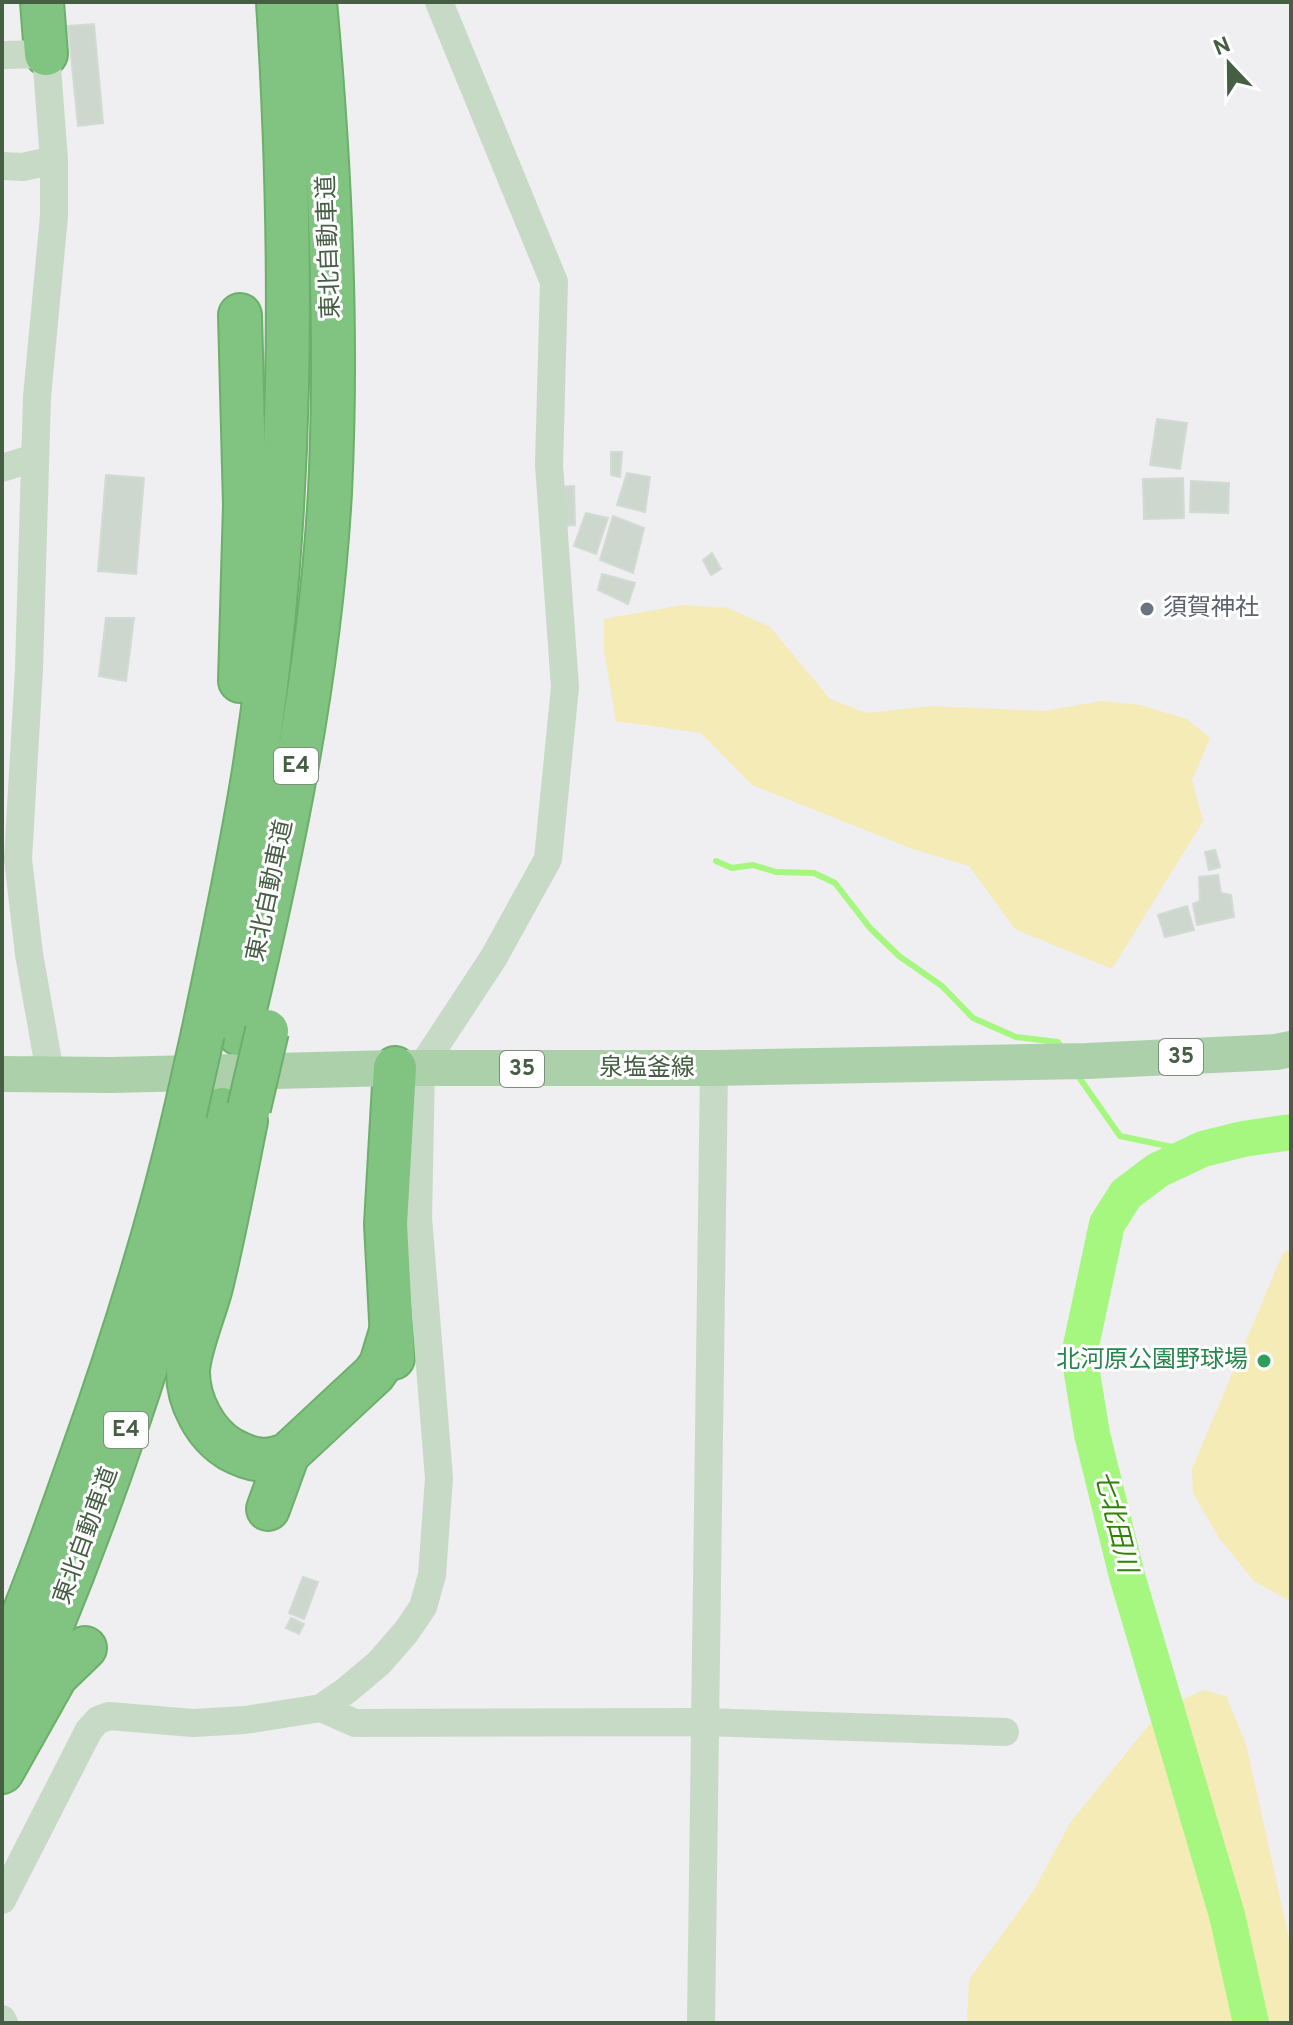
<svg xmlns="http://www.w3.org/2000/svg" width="1293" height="2025" viewBox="0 0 1293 2025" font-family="Overpass,'Noto Sans JP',sans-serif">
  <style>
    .green { fill: #f4ebb7 }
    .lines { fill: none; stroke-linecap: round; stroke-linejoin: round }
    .stream { stroke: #a6f77f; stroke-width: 6 }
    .river { stroke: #a6f77f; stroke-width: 36 }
    .building { fill: #cdd7ce; stroke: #d1dbd3; stroke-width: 2 }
    .highway-casing { stroke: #6caf6b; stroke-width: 46 }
    .minor { stroke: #c7dac6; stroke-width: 28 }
    .major { stroke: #acd1aa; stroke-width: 36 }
    .highway { stroke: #81c380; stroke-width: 42 }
    .highway-bridge-casing { stroke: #6caf6b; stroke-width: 46; stroke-linecap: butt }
    .highway-bridge { stroke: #81c380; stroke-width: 42 }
    .worship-dot { fill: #6b7280; stroke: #fff; stroke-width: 3 }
    .leisure-dot { fill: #2e9e5b; stroke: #fff; stroke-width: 3 }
    .labels { text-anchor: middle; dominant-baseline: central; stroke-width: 6; stroke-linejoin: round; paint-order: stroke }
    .shield { fill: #fff; stroke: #7e8e7c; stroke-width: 2 }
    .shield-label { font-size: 22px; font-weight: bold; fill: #465e44 }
    .street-label { font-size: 24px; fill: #465e44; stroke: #fff }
    .worship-label { font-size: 24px; fill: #5b616d; stroke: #fff; text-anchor: start }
    .leisure-label { font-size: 24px; fill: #27864d; stroke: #fff; text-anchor: end }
    .water-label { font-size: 26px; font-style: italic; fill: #2f8405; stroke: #fff }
  </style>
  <rect width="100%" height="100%" fill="#efeef1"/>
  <g class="green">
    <path d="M 683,605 L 728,608 L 770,627 L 830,699 L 867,713 L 930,706 L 1045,711 L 1101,701 L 1140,705 L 1187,719 L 1210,738 L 1192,780 L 1203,821 L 1112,969 L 1015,929 L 969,866 L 913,849 L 752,785 L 701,733 L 616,721 L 604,651 L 604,619 Z"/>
    <path d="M 1291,1249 L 1291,1602 L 1254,1581 L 1219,1538 L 1193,1493 L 1192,1469 L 1283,1253 Z"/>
    <path d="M 1203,1690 L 1226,1696 L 1246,1744 L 1291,1948 L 1291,2023 L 967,2023 L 969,1980 L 1034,1890 L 1070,1823 L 1160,1711 Z"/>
  </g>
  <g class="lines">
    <g class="stream">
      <path d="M 716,861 L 732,868 L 753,865 L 776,872 L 814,873 L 835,883 L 870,928 L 899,956 L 942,986 L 973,1018 L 1016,1037 L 1058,1042 L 1063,1050"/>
      <path d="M 1076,1073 L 1120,1136 L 1196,1152"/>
    </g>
    <path class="river" d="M 1251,2023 L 1227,1915 L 1127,1576 L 1092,1434 L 1079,1355 L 1107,1224 L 1126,1194 L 1158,1170 L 1203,1149 L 1243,1139 L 1291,1132"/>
  </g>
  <g class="building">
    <path d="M 94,24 L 103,123 L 78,126 L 68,26 Z"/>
    <path d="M 1157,419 L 1187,423 L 1180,469 L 1150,465 Z"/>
    <path d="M 611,452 L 622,452 L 620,477 L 611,475 Z"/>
    <path d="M 627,473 L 650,477 L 645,512 L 617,505 Z"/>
    <path d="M 106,475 L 144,478 L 136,574 L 98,571 Z"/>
    <path d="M 1183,478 L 1184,518 L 1144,519 L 1143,479 Z"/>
    <path d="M 1191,481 L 1229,483 L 1228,513 L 1190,512 Z"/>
    <path d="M 574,486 L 575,525 L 559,526 L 558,487 Z"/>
    <path d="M 586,513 L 608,518 L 596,554 L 574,546 Z"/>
    <path d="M 613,516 L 644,528 L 633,573 L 600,560 Z"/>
    <path d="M 712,553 L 721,569 L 711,575 L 703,560 Z"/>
    <path d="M 602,574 L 635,583 L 628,604 L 598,590 Z"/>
    <path d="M 106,618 L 134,618 L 126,681 L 99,676 Z"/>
    <path d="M 1215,850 L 1220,867 L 1209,870 L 1205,852 Z"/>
    <path d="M 1218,875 L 1221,893 L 1231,895 L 1234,917 L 1197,925 L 1193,904 L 1200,901 L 1199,877 Z"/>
    <path d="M 1187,906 L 1194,930 L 1165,937 L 1158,915 Z"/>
    <path d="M 303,1577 L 318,1582 L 304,1619 L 289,1613 Z"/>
    <path d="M 291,1618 L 304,1624 L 299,1634 L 286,1628 Z"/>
  </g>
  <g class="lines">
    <defs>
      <g id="highway">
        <path d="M 42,2 L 46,54"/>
        <path d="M 240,681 L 245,505 L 240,315"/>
        <path d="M 203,1033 C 221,948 239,863 253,777 C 294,524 294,257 278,2"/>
        <path d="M 239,1034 C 282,856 320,675 330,492 C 338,328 330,165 315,2"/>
        <path d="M 246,1121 C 235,1175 225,1230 212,1283 C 207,1306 188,1350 188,1372 C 188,1401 205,1434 230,1449 C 250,1460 267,1464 288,1454 L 374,1374 L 381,1364 L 391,1331"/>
        <path d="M 393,1358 L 386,1224 L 395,1068"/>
        <path d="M 268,1509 L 288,1454"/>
        <path d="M 2,1665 C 32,1597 57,1526 82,1455 C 122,1343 158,1229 185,1113"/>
        <path d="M 2,1741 C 95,1538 164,1325 222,1109"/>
        <path d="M 2,1772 L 56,1676 L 85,1648"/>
      </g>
    </defs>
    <use href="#highway" class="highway-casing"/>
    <g class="minor">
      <path d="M 2,55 L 46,54 L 54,160 L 54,216 L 37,397 L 29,669 L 18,859 L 29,954 L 50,1073"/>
      <path d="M 2,166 L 23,167 L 54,160"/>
      <path d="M 2,468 L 34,458"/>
      <path d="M 321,1708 L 355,1723 L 704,1722 L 1005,1732"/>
      <path d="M 2,1900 L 89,1730 L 98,1720 L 109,1716 L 193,1723 L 245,1720 L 321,1708 L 347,1690 L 379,1663 L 406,1632 L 423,1607 L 432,1575 L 439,1478 L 418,1217 L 421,1068 L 494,957 L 548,859 L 565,687 L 549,465 L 554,282 L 439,2"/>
      <path d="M 2,2019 L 4,2023"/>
      <path d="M 701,2023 L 714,1068"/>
    </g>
    <path class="major" d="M 2,1074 L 112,1075 L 395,1068 L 714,1068 L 1087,1061 L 1276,1052 L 1291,1049"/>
    <use href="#highway" class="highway"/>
    <defs>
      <g id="highway-bridge">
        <path d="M 249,1108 L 267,1031"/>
        <path d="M 185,1113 L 203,1033"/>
      </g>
    </defs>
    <use href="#highway-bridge" class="highway-bridge-casing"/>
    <use href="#highway-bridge" class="highway-bridge"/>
  </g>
  <circle class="worship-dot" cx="1147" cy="609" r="8"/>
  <circle class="leisure-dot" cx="1264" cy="1361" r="8"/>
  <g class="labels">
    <g class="shield">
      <rect x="274" y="748" width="44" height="36" rx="6"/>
      <rect x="1159" y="1039" width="44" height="36" rx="6"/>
      <rect x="500" y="1051" width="44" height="36" rx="6"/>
      <rect x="104" y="1412" width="44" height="36" rx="6"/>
    </g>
    <g class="shield-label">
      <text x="296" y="766">E4</text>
      <text x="1181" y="1057">35</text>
      <text x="522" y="1069">35</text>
      <text x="126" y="1430">E4</text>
    </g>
    <g class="street-label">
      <text transform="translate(330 247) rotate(-92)">東北自動車道</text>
      <text transform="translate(271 891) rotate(-78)">東北自動車道</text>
      <text x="647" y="1069">泉塩釜線</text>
      <text transform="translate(87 1536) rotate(-70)">東北自動車道</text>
    </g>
    <g class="worship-label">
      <text x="1163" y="609">須賀神社</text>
    </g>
    <g class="leisure-label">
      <text x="1248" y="1361">北河原公園野球場</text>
    </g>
    <g class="water-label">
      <text transform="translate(1114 1522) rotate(76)">七北田川</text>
    </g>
  </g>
  <rect width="1293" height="2025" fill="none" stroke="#465e44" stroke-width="8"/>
  <g transform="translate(1229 64) rotate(338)" stroke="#ffffff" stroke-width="6" paint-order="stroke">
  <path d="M0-6L14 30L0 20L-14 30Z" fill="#465e44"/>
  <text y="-12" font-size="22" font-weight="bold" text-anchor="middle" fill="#465e44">N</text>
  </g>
</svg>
